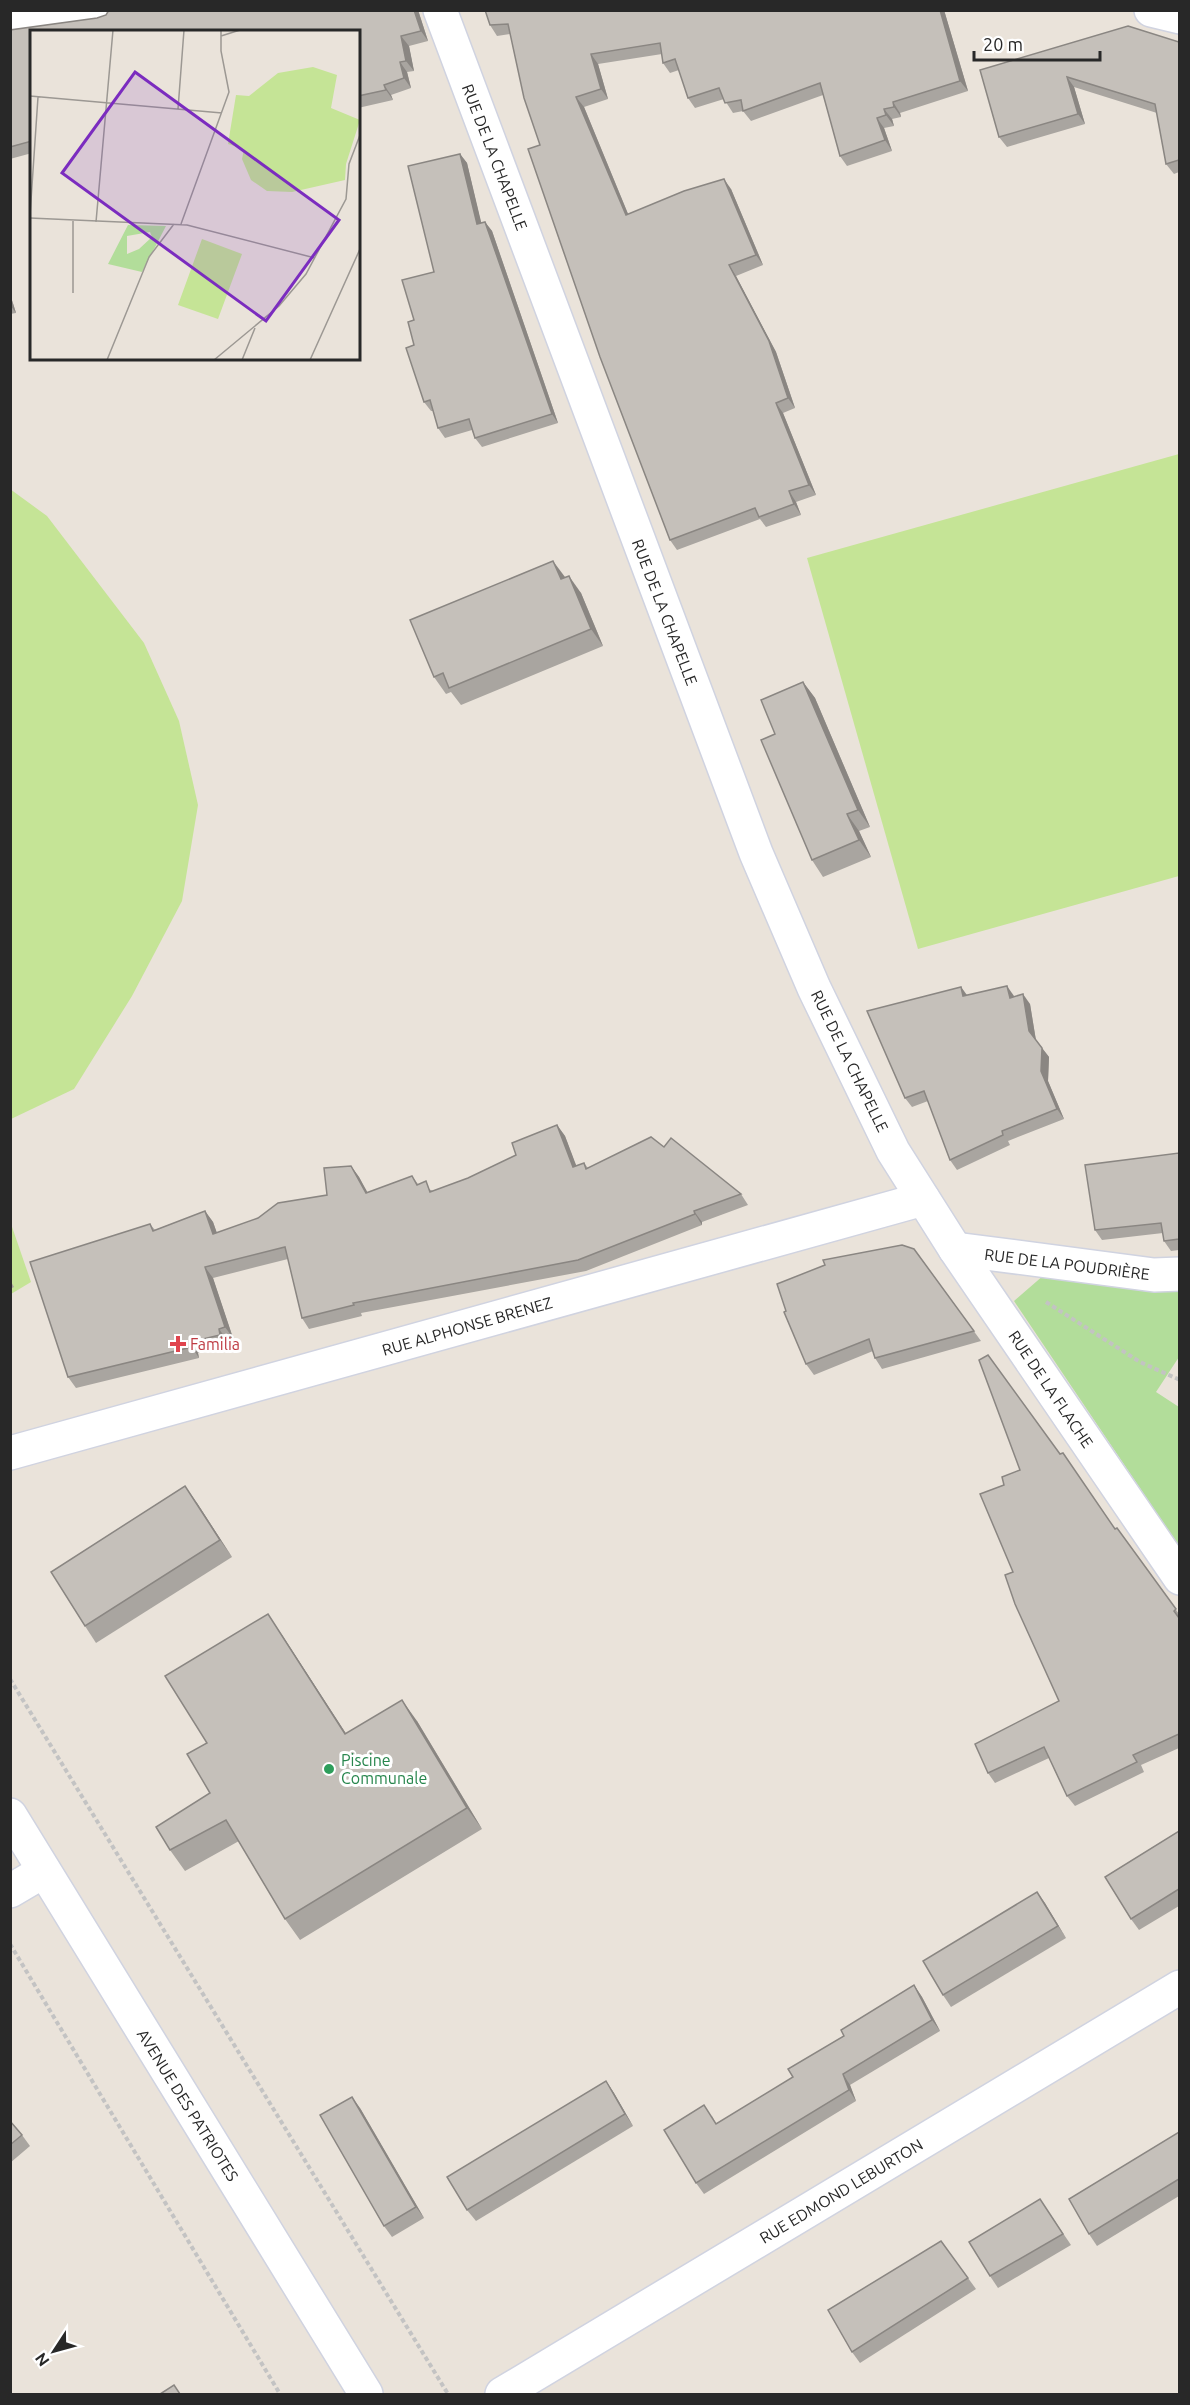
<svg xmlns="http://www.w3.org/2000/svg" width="1190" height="2405" viewBox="0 0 1190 2405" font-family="Ubuntu,sans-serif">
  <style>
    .green { fill: #b2dd9a }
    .pitch { fill: #c5e496 }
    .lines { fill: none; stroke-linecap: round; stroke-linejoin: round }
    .minor-casing { stroke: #d0d3e0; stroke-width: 36 }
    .path { stroke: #c3c3c3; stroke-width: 4; stroke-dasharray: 4.5 3; stroke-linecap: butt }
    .minor { stroke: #fff; stroke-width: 33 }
    .wall { fill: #a9a5a0 }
    .shaded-wall { fill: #8a8682 }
    .building { fill: #c5c0ba; stroke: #8a8682; stroke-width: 1.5 }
    .health-dot { fill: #e0444e; stroke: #fff; stroke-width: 2 }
    .leisure-dot { fill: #2e9e5b; stroke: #fff; stroke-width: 2 }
    .labels { text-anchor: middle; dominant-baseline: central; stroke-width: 6; stroke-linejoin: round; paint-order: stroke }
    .street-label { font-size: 16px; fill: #282828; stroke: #fff }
    .health-label { font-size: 16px; fill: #be3a42; stroke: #fff; text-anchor: start }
    .leisure-label { font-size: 16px; fill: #27864d; stroke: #fff; text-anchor: start }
    .inset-road { fill: none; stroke: #9c9893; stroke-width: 1.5 }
    .view { fill: #7b2cbf; fill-opacity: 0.15; stroke: #7b2cbf; stroke-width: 3 }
    .inset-edge { fill: none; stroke: #282828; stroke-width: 3 }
  </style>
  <rect width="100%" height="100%" fill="#eae3da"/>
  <path class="green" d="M 1044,1275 L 1179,1283 L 1179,1357 L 1156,1392 L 1179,1407 L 1179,1546 L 1014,1301 Z"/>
  <g class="pitch">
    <path d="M 1179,454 L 1179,876 L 918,949 L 807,558 Z"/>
    <path d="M 10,489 L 47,516 L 144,643 L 179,721 L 198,805 L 182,901 L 132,996 L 74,1089 L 11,1119 Z"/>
    <path d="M 10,1221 L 31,1282 L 11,1294 L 10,1294 Z"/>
  </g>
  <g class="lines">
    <defs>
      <g id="minor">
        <path d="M 440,10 L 756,853 L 814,988 L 893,1151 L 955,1249 L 1180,1578"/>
        <path d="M 1151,10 L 1180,17"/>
        <path d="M 10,22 L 102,10"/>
        <path d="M 955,1249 L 1154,1275 L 1180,1274"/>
        <path d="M 10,1453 L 923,1199"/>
        <path d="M 10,1815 L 366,2394"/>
        <path d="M 10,1891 L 44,1871"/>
        <path d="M 502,2394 L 1180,1987"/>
      </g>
    </defs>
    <use href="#minor" class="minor-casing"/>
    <g class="path">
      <path d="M 1046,1302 L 1140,1362 L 1180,1380"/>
      <path d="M 10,1679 L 448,2394"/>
      <path d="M 10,1944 L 280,2394"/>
    </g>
    <use href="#minor" class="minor"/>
  </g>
  <g class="wall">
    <path d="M 109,10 L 418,10 L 428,41 L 409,46 L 414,71 L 407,72 L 411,88 L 391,95 L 393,100 L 358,108 L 358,32 L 32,32 L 32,153 L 10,159 L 10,30 L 97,18 L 106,15 Z"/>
    <path d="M 485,10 L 944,10 L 968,91 L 900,113 L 901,117 L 892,119 L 894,126 L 884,128 L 892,151 L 847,166 L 840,156 L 823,95 L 751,121 L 743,111 L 733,113 L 724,99 L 695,108 L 688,98 L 679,70 L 670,73 L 663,63 L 662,54 L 598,64 L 608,99 L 584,107 L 628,214 L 731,189 L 763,265 L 736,276 L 776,352 L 795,408 L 783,413 L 816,495 L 796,502 L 801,515 L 766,527 L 760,519 L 677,550 L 670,540 L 540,145 L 510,34 L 497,36 L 490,25 Z"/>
    <path d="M 1179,42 L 1179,172 L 1174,174 L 1166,164 L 1157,113 L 1074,87 L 1085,124 L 1007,147 L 999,137 L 980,70 Z"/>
    <path d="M 460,154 L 467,163 L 481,223 L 485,222 L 492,231 L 558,423 L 482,447 L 475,438 L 472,430 L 445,438 L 438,428 L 433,411 L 431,411 L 424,402 L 414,345 L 434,272 Z"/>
    <path d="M 10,294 L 16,313 L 10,314 Z"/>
    <path d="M 565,578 L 581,593 L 603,646 L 461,705 L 451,692 L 446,694 L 434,677 Z"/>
    <path d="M 803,682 L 815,698 L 870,827 L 859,831 L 871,857 L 823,877 L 812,860 L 775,734 Z"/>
    <path d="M 961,987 L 967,995 L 1014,996 L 1014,997 L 1030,1004 L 1036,1040 L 1049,1057 L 1048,1081 L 1064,1119 L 1008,1141 L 1010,1145 L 957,1170 L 950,1160 L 928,1101 L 912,1107 L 905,1098 Z"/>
    <path d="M 557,1125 L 565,1136 L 576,1166 L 584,1163 L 588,1168 L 664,1147 L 741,1194 L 748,1205 L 702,1222 L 702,1225 L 586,1271 L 361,1313 L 362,1316 L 309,1329 L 302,1318 L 288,1259 L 213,1278 L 233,1338 L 227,1340 L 228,1346 L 198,1353 L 199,1358 L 76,1388 L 68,1377 L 150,1224 L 155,1230 L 205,1211 L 213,1222 L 217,1233 L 327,1195 L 351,1166 L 359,1177 L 367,1193 L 412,1176 L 418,1184 L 433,1191 L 468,1178 L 516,1155 Z"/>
    <path d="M 1179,1153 L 1179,1250 L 1171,1251 L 1164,1241 L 1163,1233 L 1102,1240 L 1095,1230 Z"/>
    <path d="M 914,1249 L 981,1341 L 882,1369 L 875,1358 L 873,1351 L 814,1375 L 806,1364 Z"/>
    <path d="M 10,1280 L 14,1287 L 10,1289 Z"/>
    <path d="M 197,1503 L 232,1557 L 96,1643 L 85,1626 Z"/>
    <path d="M 1117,1528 L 1179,1614 L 1179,1748 L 1141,1765 L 1144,1772 L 1075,1806 L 1067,1796 L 1049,1758 L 995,1783 L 988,1773 L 1059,1701 L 1116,1529 Z"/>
    <path d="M 282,1635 L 346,1734 L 417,1721 L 482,1829 L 300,1940 L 285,1919 L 239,1841 L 185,1871 L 170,1850 L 210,1793 L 207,1743 Z"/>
    <path d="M 1179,1831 L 1179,1906 L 1139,1930 L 1131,1919 Z"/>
    <path d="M 1037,1892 L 1066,1938 L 951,2007 L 943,1995 Z"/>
    <path d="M 914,1985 L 922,1997 L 940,2031 L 850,2085 L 856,2101 L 704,2194 L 696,2183 L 712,2116 L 716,2124 L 793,2077 L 844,2036 Z"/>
    <path d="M 606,2081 L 614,2093 L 633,2126 L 476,2221 L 467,2210 Z"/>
    <path d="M 360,2108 L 424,2218 L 392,2237 L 384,2226 Z"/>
    <path d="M 10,2121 L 22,2135 L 30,2146 L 10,2163 Z"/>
    <path d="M 1179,2132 L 1179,2196 L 1097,2246 L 1089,2234 Z"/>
    <path d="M 1048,2211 L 1071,2245 L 998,2288 L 990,2276 Z"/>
    <path d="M 941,2241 L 976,2289 L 860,2363 L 852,2352 Z"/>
  </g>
  <g class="shaded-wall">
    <path d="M 414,10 L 418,10 L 428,41 L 421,31 Z"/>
    <path d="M 940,10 L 944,10 L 968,91 L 960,81 Z"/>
    <path d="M 401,36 L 409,46 L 414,71 L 406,61 Z"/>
    <path d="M 591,54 L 598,64 L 608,99 L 601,89 Z"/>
    <path d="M 400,62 L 407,72 L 411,88 L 404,78 Z"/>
    <path d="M 1067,77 L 1074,87 L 1085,124 L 1078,114 Z"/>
    <path d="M 384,85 L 391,95 L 393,100 L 386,90 Z"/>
    <path d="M 576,97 L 584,107 L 633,226 L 626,215 Z"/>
    <path d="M 893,102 L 900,113 L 901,117 L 894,107 Z"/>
    <path d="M 884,109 L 892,119 L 894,126 L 886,115 Z"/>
    <path d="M 877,118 L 884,128 L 892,151 L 885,140 Z"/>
    <path d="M 460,154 L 467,163 L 484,234 L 477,224 Z"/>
    <path d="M 724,179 L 731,189 L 763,265 L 756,255 Z"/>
    <path d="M 485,222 L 492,231 L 558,423 L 552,414 Z"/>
    <path d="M 729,265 L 736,276 L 776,352 L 795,408 L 788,398 Z"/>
    <path d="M 10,294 L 16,313 L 10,305 Z"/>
    <path d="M 776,403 L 783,413 L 816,495 L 809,485 Z"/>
    <path d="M 789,491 L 796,502 L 801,515 L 794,504 Z"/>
    <path d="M 553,561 L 565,577 L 573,596 L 561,579 Z"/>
    <path d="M 569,576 L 581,593 L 603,646 L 591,629 Z"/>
    <path d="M 803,682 L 815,698 L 870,827 L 858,810 Z"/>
    <path d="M 847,814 L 859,831 L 871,857 L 859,840 Z"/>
    <path d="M 1007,986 L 1014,996 L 1017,1008 L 1010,998 Z"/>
    <path d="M 961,987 L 968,997 L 963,996 Z"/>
    <path d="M 1023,994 L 1030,1004 L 1036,1041 L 1029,1031 Z"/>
    <path d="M 1042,1048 L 1049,1057 L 1048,1081 L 1064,1119 L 1057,1109 L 1041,1071 Z"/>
    <path d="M 557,1125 L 565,1136 L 581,1178 L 573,1167 Z"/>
    <path d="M 351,1166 L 359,1177 L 374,1204 L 366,1193 Z"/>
    <path d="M 205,1211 L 213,1222 L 221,1245 L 213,1234 Z"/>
    <path d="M 694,1211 L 702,1222 L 702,1225 L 695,1214 Z"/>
    <path d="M 205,1267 L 213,1278 L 233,1338 L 225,1327 Z"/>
    <path d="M 219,1329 L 227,1340 L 228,1346 L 220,1335 Z"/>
    <path d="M 190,1342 L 198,1353 L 199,1358 L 192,1347 Z"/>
    <path d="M 185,1486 L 197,1503 L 232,1557 L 220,1540 Z"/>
    <path d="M 268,1614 L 282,1635 L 360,1755 L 345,1734 Z"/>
    <path d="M 402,1700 L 417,1721 L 482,1829 L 467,1808 Z"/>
    <path d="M 1037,1892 L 1045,1903 L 1066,1938 L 1058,1926 Z"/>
    <path d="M 914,1985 L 922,1997 L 940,2031 L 932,2020 Z"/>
    <path d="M 843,2074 L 850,2085 L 856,2101 L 849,2090 Z"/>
    <path d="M 606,2081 L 614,2093 L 633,2126 L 625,2114 Z"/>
    <path d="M 352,2097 L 360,2108 L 424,2218 L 416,2207 Z"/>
  </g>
  <g class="building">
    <path d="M 109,10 L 414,10 L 421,31 L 401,36 L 406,61 L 400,62 L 404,78 L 384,85 L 386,90 L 358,96 L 358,32 L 32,32 L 32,141 L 10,147 L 10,30 L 97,18 L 106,15 Z"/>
    <path d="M 485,10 L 940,10 L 960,81 L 893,102 L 894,107 L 884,109 L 886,115 L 877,118 L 885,140 L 840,156 L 820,83 L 743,111 L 741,100 L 725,103 L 719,88 L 688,98 L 675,59 L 663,63 L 660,43 L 591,54 L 601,89 L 576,97 L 626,215 L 684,191 L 724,179 L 756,255 L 729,265 L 769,341 L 788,398 L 776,403 L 809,485 L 789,491 L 794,504 L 759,517 L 755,508 L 670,540 L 600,357 L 528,149 L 540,145 L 524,98 L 508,24 L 490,25 Z"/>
    <path d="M 1128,26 L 1179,42 L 1179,160 L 1166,164 L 1155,104 L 1067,77 L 1078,114 L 999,137 L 980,70 Z"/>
    <path d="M 460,154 L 477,224 L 485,222 L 552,414 L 475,438 L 469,419 L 438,428 L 430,400 L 424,402 L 406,348 L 414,345 L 408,322 L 414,320 L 402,280 L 434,272 L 408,166 Z"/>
    <path d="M 553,561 L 561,579 L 569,576 L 591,629 L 449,688 L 443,673 L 434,677 L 410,620 Z"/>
    <path d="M 803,682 L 858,810 L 847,814 L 859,840 L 812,860 L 761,740 L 775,734 L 761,700 Z"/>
    <path d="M 1007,986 L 1010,998 L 1023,994 L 1029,1031 L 1042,1048 L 1041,1071 L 1057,1109 L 1002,1131 L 1003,1135 L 950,1160 L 924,1091 L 905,1098 L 867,1011 L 961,987 L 963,996 Z"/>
    <path d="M 557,1125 L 573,1167 L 584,1163 L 586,1169 L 651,1137 L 664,1147 L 671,1138 L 741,1194 L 694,1211 L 695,1214 L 578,1260 L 353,1303 L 354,1305 L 302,1318 L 285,1247 L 205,1267 L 225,1327 L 219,1329 L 220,1335 L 190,1342 L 192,1347 L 68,1377 L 30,1262 L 150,1224 L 153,1231 L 205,1211 L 213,1234 L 258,1218 L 278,1203 L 327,1195 L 324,1168 L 351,1166 L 366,1193 L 412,1176 L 417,1185 L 426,1181 L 430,1192 L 468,1178 L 516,1155 L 512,1143 Z"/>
    <path d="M 1179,1153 L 1179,1239 L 1164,1241 L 1161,1223 L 1095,1230 L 1085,1165 Z"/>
    <path d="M 902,1245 L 914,1249 L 974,1331 L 875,1358 L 869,1339 L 806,1364 L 784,1312 L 786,1311 L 777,1284 L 825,1265 L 823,1260 Z"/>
    <path d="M 988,1355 L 1060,1454 L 1063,1453 L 1115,1529 L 1117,1528 L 1176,1609 L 1174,1611 L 1179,1618 L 1179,1734 L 1133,1755 L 1137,1762 L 1067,1796 L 1044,1747 L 988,1773 L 975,1744 L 1059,1701 L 1015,1604 L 1005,1575 L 1013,1572 L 980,1494 L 1004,1485 L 1002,1477 L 1020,1470 L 979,1360 Z"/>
    <path d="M 185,1486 L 220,1540 L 85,1626 L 51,1572 Z"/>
    <path d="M 268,1614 L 345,1734 L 402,1700 L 467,1808 L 285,1919 L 226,1820 L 170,1850 L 156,1827 L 210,1793 L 187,1754 L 207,1743 L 165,1676 Z"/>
    <path d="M 1179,1831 L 1179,1889 L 1131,1919 L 1105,1877 Z"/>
    <path d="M 1037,1892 L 1058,1926 L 943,1995 L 923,1961 Z"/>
    <path d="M 914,1985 L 932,2020 L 843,2074 L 849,2090 L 696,2183 L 664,2130 L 704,2105 L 716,2124 L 793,2077 L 788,2069 L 844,2036 L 841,2030 Z"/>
    <path d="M 606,2081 L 625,2114 L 467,2210 L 447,2177 Z"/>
    <path d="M 352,2097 L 416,2207 L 384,2226 L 320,2115 Z"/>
    <path d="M 10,2121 L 22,2135 L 10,2145 Z"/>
    <path d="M 1179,2132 L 1179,2179 L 1089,2234 L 1069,2199 Z"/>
    <path d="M 1040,2199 L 1063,2234 L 990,2276 L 969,2242 Z"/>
    <path d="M 941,2241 L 968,2278 L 852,2352 L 828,2310 Z"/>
    <path d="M 174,2385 L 180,2394 L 160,2394 Z"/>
  </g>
  <path class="health-dot" d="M175 1335h6v6h6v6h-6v6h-6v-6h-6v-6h6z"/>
  <circle class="leisure-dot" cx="329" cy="1769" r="6"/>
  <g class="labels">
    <g class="street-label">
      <text transform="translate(495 157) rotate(69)">RUE DE LA CHAPELLE</text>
      <text transform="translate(665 612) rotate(69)">RUE DE LA CHAPELLE</text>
      <text transform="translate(850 1061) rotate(64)">RUE DE LA CHAPELLE</text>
      <text transform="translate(1067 1264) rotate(7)">RUE DE LA POUDRIÈRE</text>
      <text transform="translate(467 1326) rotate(-16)">RUE ALPHONSE BRENEZ</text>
      <text transform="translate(1051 1389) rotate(56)">RUE DE LA FLACHE</text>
      <text transform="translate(188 2105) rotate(58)">AVENUE DES PATRIOTES</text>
      <text transform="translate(841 2191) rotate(-31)">RUE EDMOND LEBURTON</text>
    </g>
    <g class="health-label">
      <text x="190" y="1344">Familia</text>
    </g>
    <g class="leisure-label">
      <text x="341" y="1760">Piscine<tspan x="341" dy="18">Communale</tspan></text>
    </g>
  </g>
  <g transform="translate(30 30)">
    <rect width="330" height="330" fill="#eae3da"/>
    <path d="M 98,195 L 136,196 L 112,242 L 78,234 ZM 120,202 L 122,207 L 109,219 L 97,224 L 97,206 Z" fill="#b2dd9a" fill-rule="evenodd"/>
    <path d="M 283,37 L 307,45 L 301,78 L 330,90 L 316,134 L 315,150 L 262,162 L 237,161 L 221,150 L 212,129 L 214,119 L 198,114 L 206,65 L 219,66 L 248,43 ZM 172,209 L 212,224 L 188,289 L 148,275 Z" fill="#c5e496"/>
    <path class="inset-road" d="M 191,6 L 210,0M 0,66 L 192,83M 148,79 L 154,0M 0,185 L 8,67M 0,188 L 157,195 L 285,228M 43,191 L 43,263M 66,192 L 83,0M 151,194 L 199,62 L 191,21 L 191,0M 77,330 L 119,227 L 144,194M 184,330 L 249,276 L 276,244 L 316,169 L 319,134 L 330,105M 212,330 L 225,298M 280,330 L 330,219"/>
    <path class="view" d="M 105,42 L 309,190 L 236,291 L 32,143 Z"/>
    <rect width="330" height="330" class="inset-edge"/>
  </g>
  <rect width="1190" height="2405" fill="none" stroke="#282828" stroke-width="24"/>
  <g transform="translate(54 2351) rotate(234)" stroke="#ffffff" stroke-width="4.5" paint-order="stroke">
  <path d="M0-4.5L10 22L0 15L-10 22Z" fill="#282828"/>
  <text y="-9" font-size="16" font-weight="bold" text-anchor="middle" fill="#282828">N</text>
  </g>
  <path d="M974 51v9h126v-9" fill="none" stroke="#282828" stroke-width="3"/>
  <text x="983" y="51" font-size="18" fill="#282828" stroke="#ffffff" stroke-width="4.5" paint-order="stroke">20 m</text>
</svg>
